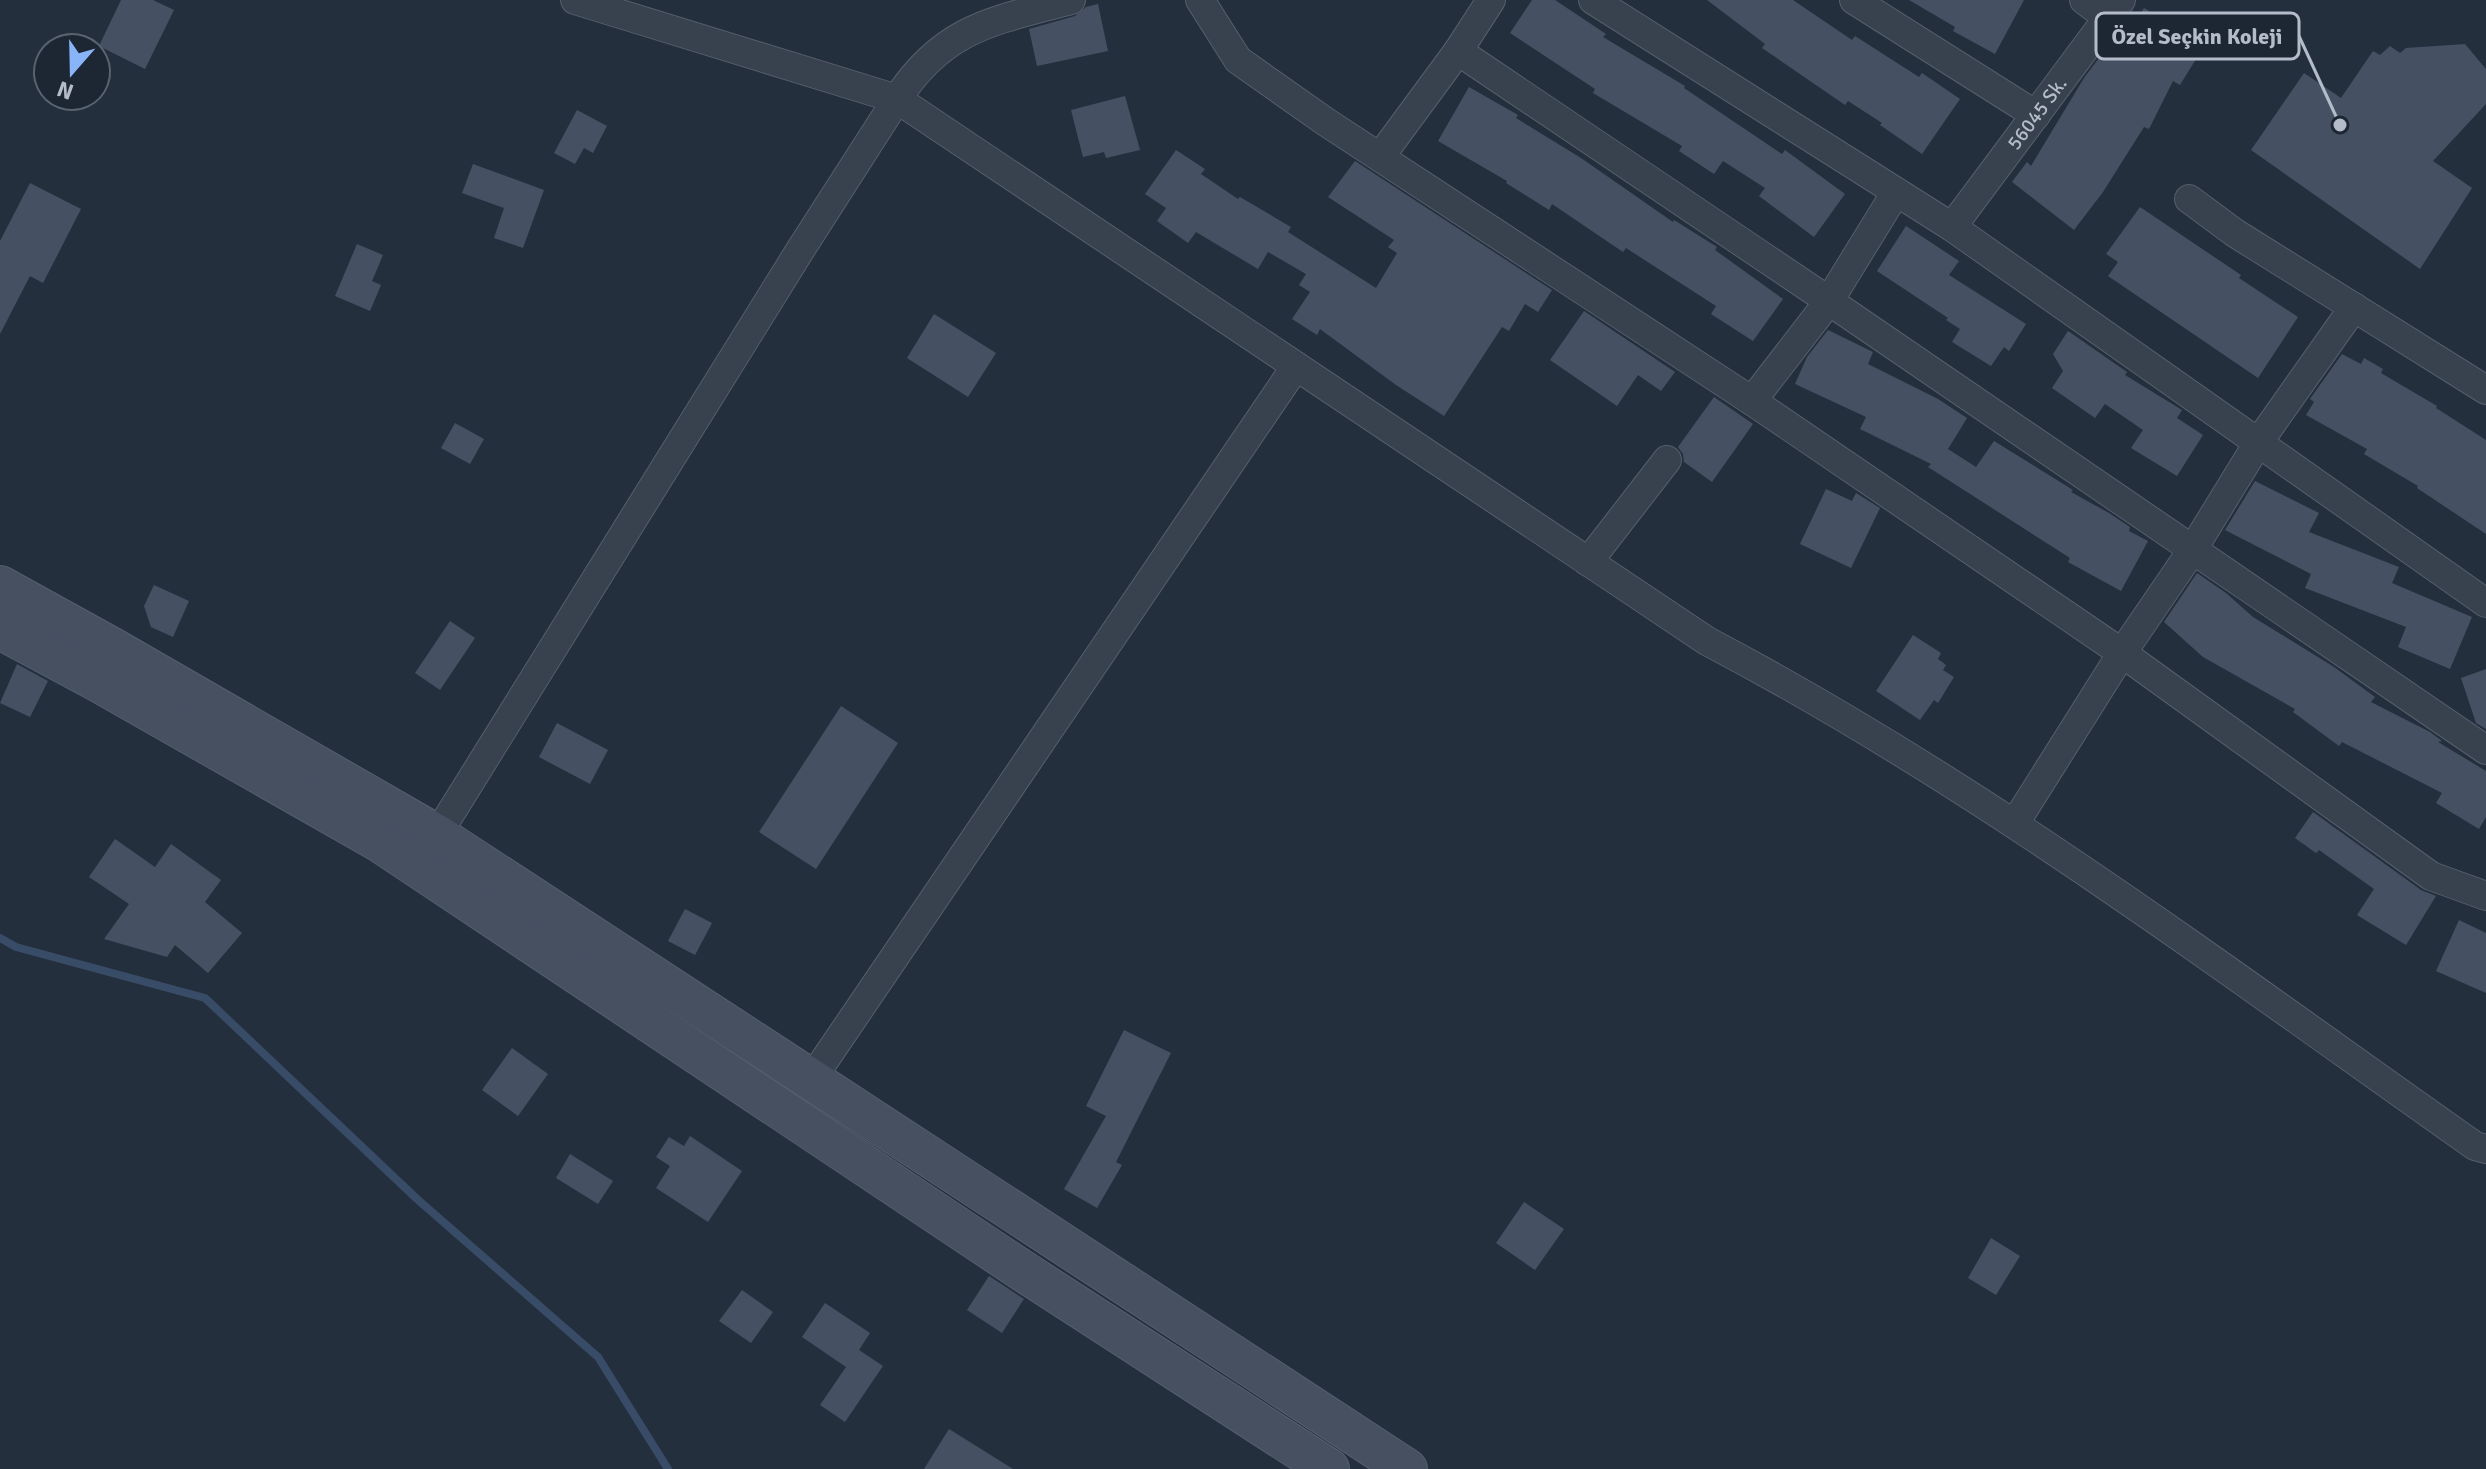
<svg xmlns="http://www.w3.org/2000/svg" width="2486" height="1469" viewBox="0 0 2486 1469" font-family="Signika,sans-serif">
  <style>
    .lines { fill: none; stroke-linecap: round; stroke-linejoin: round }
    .stream { stroke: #394c67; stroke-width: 8 }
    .building { fill: #455162 }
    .street-casing { stroke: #565f6c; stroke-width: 30 }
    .secondary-casing { stroke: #565f6c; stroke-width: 42 }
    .street { stroke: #38414e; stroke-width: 28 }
    .secondary { stroke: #465061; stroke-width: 40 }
    .labels { text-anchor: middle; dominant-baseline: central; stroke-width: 6; stroke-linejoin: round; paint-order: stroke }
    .street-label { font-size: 20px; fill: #b4bcc9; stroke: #1d2633 }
    .leader { fill: none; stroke: #b4bcc9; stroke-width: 3 }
    .callout-dot { fill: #b4bcc9; stroke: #1d2633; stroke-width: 3 }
    .callout { fill: #1d2633; stroke: #b4bcc9; stroke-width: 3 }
    .callout-label { font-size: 22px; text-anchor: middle; font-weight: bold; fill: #b4bcc9 }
  </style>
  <rect width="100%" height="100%" fill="#242f3e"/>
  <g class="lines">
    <path class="stream" d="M 0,938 L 16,947 L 205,998 L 417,1199 L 598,1357 L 668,1469"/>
  </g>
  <g class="building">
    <path d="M 121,0 L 153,0 L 174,10 L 145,69 L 99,46 Z"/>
    <path d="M 1532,0 L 1555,0 L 1606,34 L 1603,37 L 1685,86 L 1684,88 L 1782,154 L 1785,150 L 1845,194 L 1814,237 L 1759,196 L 1765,188 L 1723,161 L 1714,174 L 1679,151 L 1682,146 L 1593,93 L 1595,89 L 1510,33 Z"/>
    <path d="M 1707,0 L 1793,0 L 1852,40 L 1855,36 L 1919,77 L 1922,73 L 1960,99 L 1922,154 L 1880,125 L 1882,123 L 1848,101 L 1845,105 L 1762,48 L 1765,44 Z"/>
    <path d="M 1909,0 L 2024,0 L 1995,54 L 1953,31 L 1955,27 Z"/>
    <path d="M 1098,4 L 1108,51 L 1037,66 L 1029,29 L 1075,16 L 1086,7 Z"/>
    <path d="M 2144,8 L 2183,32 L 2175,45 L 2196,59 L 2180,85 L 2173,81 L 2149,129 L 2144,127 L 2103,192 L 2074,230 L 2012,182 L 2027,162 L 2031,166 L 2084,78 L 2129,18 L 2135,22 Z"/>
    <path d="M 2465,44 L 2486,69 L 2486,104 L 2433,161 L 2472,188 L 2420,269 L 2251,150 L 2304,73 L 2341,98 L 2373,51 L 2380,55 L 2390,46 L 2400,53 L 2406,48 Z"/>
    <path d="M 1469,87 L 1518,115 L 1516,118 L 1581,158 L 1673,222 L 1674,220 L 1717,247 L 1715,250 L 1783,299 L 1753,341 L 1711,314 L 1716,306 L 1626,248 L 1623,252 L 1552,204 L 1549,210 L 1506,183 L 1507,181 L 1438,141 Z"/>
    <path d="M 1125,96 L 1140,150 L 1106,158 L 1104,152 L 1083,157 L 1071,110 Z"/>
    <path d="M 577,110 L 607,126 L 593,153 L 584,148 L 575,164 L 554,153 Z"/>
    <path d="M 1176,150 L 1205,169 L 1201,174 L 1238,199 L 1240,197 L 1291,227 L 1288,232 L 1376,288 L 1397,253 L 1388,247 L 1394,240 L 1328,197 L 1355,161 L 1552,290 L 1538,312 L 1525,304 L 1509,331 L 1502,327 L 1444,416 L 1396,385 L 1320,329 L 1317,335 L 1292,319 L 1310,292 L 1299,285 L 1306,274 L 1268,252 L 1258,269 L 1196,232 L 1188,243 L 1157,221 L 1166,208 L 1145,194 Z"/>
    <path d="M 473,164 L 544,190 L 523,248 L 494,238 L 504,208 L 462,193 Z"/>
    <path d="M 30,183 L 81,209 L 43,283 L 30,276 L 0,334 L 0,241 Z"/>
    <path d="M 2140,207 L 2241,275 L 2239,278 L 2298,317 L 2258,378 L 2108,276 L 2118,262 L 2106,254 Z"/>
    <path d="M 1906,226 L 1959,261 L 1949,275 L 2026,324 L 2009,351 L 2004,347 L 1991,366 L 1952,342 L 1960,329 L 1946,320 L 1948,318 L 1877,271 Z"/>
    <path d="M 357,244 L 383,255 L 372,281 L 381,285 L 370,311 L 335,296 Z"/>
    <path d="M 1584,311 L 1675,372 L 1661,391 L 1638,375 L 1617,406 L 1550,360 Z"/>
    <path d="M 934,314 L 996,353 L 968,397 L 907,358 Z"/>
    <path d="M 1828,330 L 1873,352 L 1868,364 L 1938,399 L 1967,418 L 1948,449 L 1976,467 L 1994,441 L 2073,490 L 2071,492 L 2109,513 L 2130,527 L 2129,531 L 2148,541 L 2121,591 L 2068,562 L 2070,558 L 1928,467 L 1931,464 L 1860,429 L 1866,417 L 1795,384 L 1807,357 Z"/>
    <path d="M 2068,331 L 2127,372 L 2125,375 L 2182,410 L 2177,418 L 2203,435 L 2177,476 L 2131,448 L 2143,430 L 2105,404 L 2095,418 L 2052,388 L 2063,371 L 2053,354 Z"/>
    <path d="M 2342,354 L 2361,364 L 2364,358 L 2383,369 L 2381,373 L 2437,406 L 2436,408 L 2486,440 L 2486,534 L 2417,488 L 2418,486 L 2364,454 L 2367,449 L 2306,415 L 2314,402 L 2310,399 Z"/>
    <path d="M 1714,397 L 1753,424 L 1712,482 L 1684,462 L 1683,454 L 1678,447 Z"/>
    <path d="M 455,423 L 484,439 L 470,464 L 441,448 Z"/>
    <path d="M 2255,481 L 2319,513 L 2309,532 L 2399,567 L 2392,583 L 2472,617 L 2450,669 L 2398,647 L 2406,627 L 2305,588 L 2311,574 L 2225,530 Z"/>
    <path d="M 1826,489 L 1852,501 L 1856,493 L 1880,508 L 1851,568 L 1800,544 Z"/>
    <path d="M 2197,573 L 2226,593 L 2253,617 L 2334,667 L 2375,697 L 2371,702 L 2430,732 L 2442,741 L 2438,742 L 2486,771 L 2486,817 L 2479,829 L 2436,803 L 2442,793 L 2342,742 L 2339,746 L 2293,712 L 2295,709 L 2203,657 L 2164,622 Z"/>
    <path d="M 154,585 L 189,601 L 173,637 L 151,627 L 144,606 Z"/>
    <path d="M 450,621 L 475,638 L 440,690 L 415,673 Z"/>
    <path d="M 1913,635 L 1941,653 L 1938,659 L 1946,665 L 1943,670 L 1954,677 L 1938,703 L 1934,700 L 1920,720 L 1876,691 Z"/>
    <path d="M 17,664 L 48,681 L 30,717 L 0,703 Z"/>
    <path d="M 2486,669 L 2486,729 L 2476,723 L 2461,678 Z"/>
    <path d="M 841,706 L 898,743 L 816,869 L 759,832 Z"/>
    <path d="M 557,723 L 608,750 L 590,784 L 539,757 Z"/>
    <path d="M 2313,812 L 2421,890 L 2436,896 L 2406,945 L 2357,915 L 2374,889 L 2319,850 L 2316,853 L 2295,838 Z"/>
    <path d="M 115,839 L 155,867 L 171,844 L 221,880 L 205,902 L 242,933 L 208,973 L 175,945 L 167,957 L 104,939 L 129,904 L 89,877 Z"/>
    <path d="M 685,909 L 712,923 L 695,955 L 668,941 Z"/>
    <path d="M 2459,920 L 2486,933 L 2486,993 L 2436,971 Z"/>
    <path d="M 1124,1030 L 1171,1053 L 1116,1162 L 1122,1165 L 1097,1208 L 1064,1189 L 1106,1116 L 1086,1106 Z"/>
    <path d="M 512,1048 L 548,1074 L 518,1116 L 482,1090 Z"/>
    <path d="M 690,1136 L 742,1171 L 708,1222 L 656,1188 L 670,1166 L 656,1157 L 669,1137 L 684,1146 Z"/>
    <path d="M 570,1154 L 613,1181 L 598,1204 L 556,1178 Z"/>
    <path d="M 1524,1202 L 1564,1229 L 1535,1270 L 1496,1243 Z"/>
    <path d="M 1991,1238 L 2020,1256 L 1996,1295 L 1968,1278 Z"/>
    <path d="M 989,1276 L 1024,1299 L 1002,1333 L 967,1310 Z"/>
    <path d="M 742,1290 L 773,1312 L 751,1343 L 719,1321 Z"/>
    <path d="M 825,1303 L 870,1333 L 859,1350 L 883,1366 L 845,1422 L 820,1405 L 846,1367 L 802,1337 Z"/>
    <path d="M 949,1429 L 1013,1469 L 924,1469 Z"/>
  </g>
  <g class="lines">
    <defs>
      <g id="street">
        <path d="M 575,0 L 897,99 C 944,27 993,21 1071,0"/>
        <path d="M 1200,0 L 1238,60 L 1326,122 L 1752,401 L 2122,653 L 2431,876 L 2486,896"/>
        <path d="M 1593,0 L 1952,227 L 2486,603"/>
        <path d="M 1854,0 L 2036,115"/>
        <path d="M 2084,0 L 2108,18"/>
        <path d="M 1458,51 L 1829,301 L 2486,750"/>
        <path d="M 1380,157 L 1458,51 L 1491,0"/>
        <path d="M 2189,199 L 2235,233 L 2486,390"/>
        <path id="s1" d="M 1952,227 L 2121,0"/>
        <path d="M 1752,401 L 1829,301 L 1896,192"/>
        <path d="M 1588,562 L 1667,460"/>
        <path d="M 2015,823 L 2122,653 L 2193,549 L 2258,443 L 2354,307"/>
        <path d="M 437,835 L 799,252 L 897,99 L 1707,641 C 1979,784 2225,970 2475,1146 L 2486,1149"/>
        <path d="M 811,1080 L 1296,366"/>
      </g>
      <g id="secondary">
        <path d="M 0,586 L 114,649 L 437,835 L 1407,1469"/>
        <path d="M 0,629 L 99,682 L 380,842 L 1023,1271 L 1329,1469"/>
      </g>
    </defs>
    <use href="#street" class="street-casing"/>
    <use href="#secondary" class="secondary-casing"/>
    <use href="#street" class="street"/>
    <use href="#secondary" class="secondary"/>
  </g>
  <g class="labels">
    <g class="street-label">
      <text stroke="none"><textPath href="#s1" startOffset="142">56045 Sk.</textPath></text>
    </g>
  </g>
  <path class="leader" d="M2340 125L2299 36"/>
  <circle class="callout-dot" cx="2340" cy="125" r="8"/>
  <rect class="callout" x="2096" y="13" width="203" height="46" rx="8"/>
  <g class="callout-label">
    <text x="2197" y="44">Özel Seçkin Koleji</text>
  </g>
  <g transform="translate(72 72) rotate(200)"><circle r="38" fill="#1d2633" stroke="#59626f" stroke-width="2"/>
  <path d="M0-6L14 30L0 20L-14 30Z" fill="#8ab4f8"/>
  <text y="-12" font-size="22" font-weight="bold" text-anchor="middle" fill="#b4bcc9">N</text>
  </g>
</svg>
